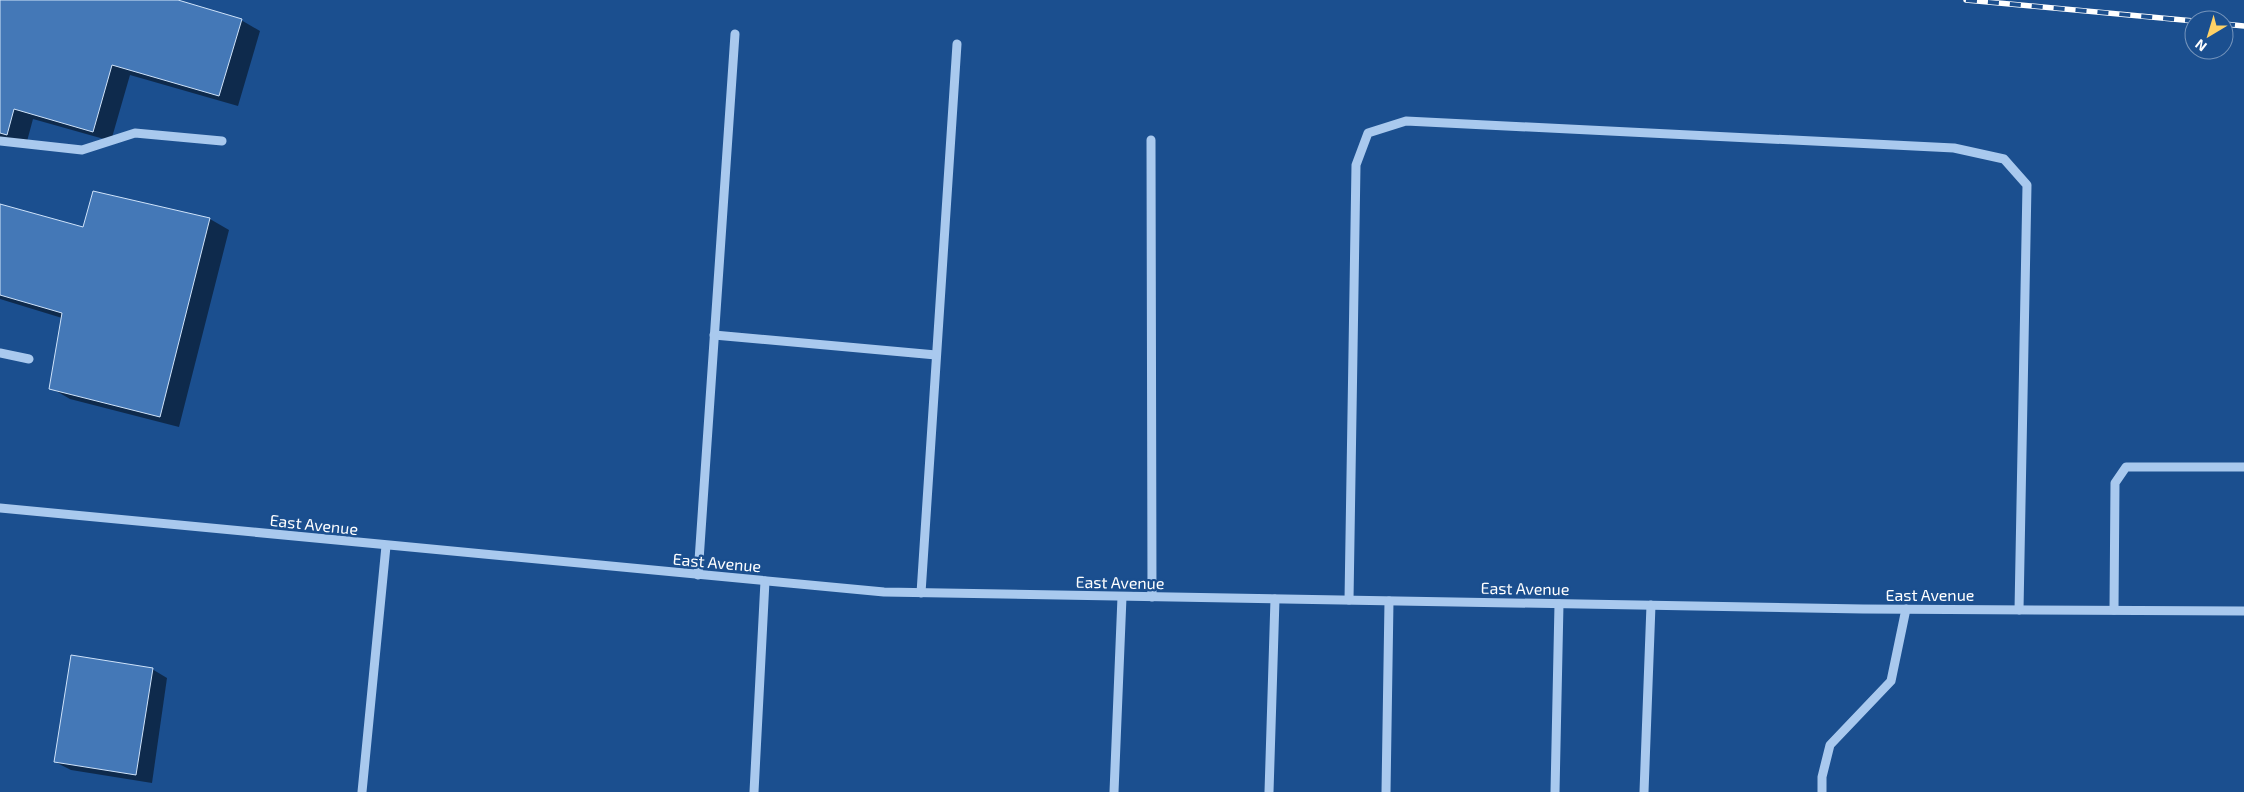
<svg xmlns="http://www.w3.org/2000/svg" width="2244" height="792" viewBox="0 0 2244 792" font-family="'Exo 2',sans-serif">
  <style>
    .shadow { fill: #0007 }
    .building { fill: #4478b7; stroke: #cfe3fa }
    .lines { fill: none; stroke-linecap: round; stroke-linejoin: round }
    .minor { stroke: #a9c9ee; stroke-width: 9 }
    .rail-casing { stroke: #fff; stroke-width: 5.5 }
    .rail { stroke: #1b4f8f; stroke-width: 4; stroke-dasharray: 11; stroke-linecap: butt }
    .labels { text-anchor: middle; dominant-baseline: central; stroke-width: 4.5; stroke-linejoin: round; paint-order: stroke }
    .street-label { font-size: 16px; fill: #fff; stroke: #1b4f8f }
  </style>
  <rect width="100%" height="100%" fill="#1b4f8f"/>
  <g class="shadow">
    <path d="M 0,0 L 173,0 L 241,20 L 260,31 L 238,106 L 130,75 L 111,141 L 33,119 L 26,145 L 0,137 Z"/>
    <path d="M 94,193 L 210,219 L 229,230 L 179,427 L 70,399 L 51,388 L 62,318 L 0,299 L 0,205 L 84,229 Z"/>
    <path d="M 152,669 L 167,678 L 152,783 L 71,770 L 55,762 Z"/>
  </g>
  <g class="building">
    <path d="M 0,0 L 178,0 L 242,19 L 219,96 L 112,65 L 93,132 L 14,109 L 7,135 L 0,133 Z"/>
    <path d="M 93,191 L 210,218 L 160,417 L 49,389 L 62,313 L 0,295 L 0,204 L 83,227 Z"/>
    <path d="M 71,655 L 153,668 L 136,775 L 54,762 Z"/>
  </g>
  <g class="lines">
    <g class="minor">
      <path d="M 1151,140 L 1152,597"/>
      <path d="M 0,141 L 82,150 L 135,133 L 222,141"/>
      <path d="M 714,335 L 936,355"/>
      <path d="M 0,353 L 29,359"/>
      <path d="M 0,508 L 884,592 L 1863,609 L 2244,611"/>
      <path d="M 698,575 L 735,34"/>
      <path d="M 921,593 L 957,44"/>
      <path d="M 1349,600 L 1356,165 L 1368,133 L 1406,121 L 1954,148 L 2004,159 L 2027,185 L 2019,610"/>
      <path d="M 2114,610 L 2115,483 L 2126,467 L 2244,467"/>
      <path d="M 362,792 L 386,546"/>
      <path d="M 754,792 L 765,581"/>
      <path d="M 1114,792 L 1122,597"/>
      <path d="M 1269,792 L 1275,599"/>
      <path d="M 1386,792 L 1389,601"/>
      <path d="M 1555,792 L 1559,604"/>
      <path d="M 1644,792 L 1651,605"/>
      <path d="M 1822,792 L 1822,777 L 1830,745 L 1891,681 L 1906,609"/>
    </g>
    <defs>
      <g id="rail">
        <path d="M 1966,0 L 2194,21"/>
        <path d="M 2224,24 L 2244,26"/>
      </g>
    </defs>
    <use href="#rail" class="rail-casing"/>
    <use href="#rail" class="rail"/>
  </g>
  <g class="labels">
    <g class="street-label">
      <text transform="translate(314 524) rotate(6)">East Avenue</text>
      <text transform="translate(717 562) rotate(5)">East Avenue</text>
      <text transform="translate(1120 582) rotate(1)">East Avenue</text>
      <text transform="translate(1525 588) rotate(1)">East Avenue</text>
      <text x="1930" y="594">East Avenue</text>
    </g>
  </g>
  <g transform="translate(2209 35) rotate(218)"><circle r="24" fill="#1b4f8f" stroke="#7695bc"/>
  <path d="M0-4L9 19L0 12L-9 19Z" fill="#ffd166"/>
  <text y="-8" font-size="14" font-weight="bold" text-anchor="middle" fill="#ffffff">N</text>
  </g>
</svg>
